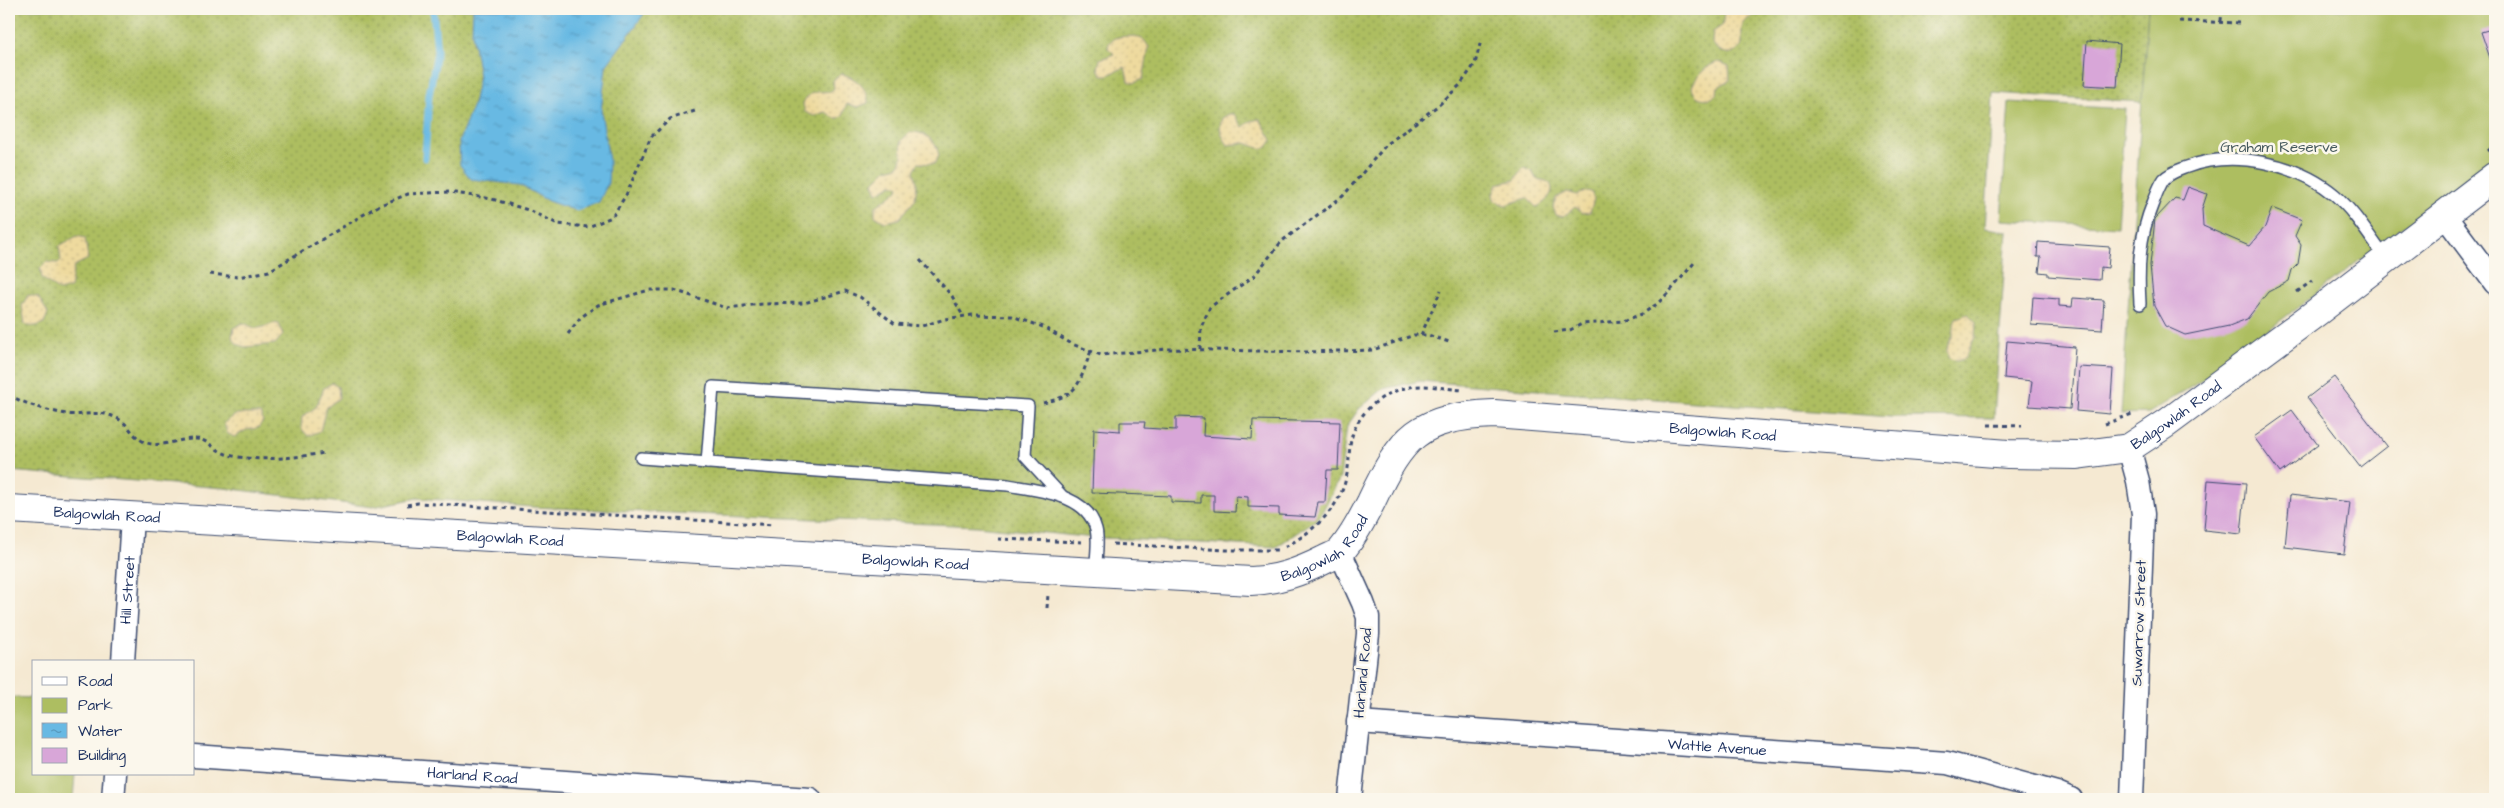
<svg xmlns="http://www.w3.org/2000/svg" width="2504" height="808" viewBox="0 0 2504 808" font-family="'Architects Daughter',sans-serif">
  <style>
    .grass { fill: url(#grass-dots); stroke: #647660 }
    .sand { fill: url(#sand-dots); stroke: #84847e }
    .green { fill: #adbe61; stroke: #647660 }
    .water { fill: url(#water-ripples); stroke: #4274a0 }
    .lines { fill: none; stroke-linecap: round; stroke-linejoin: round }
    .stream { stroke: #68b9e3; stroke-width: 7 }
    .building { fill: #d8a6d8 }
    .service-casing { stroke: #3c4b6f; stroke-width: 14 }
    .minor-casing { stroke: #3c4b6f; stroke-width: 25 }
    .tertiary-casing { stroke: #3c4b6f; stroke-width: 30 }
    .path { stroke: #3c4b6f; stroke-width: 3; stroke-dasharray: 4 4; stroke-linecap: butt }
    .service { stroke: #fff; stroke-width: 11 }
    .minor { stroke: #fff; stroke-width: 22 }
    .tertiary { stroke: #fff; stroke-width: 28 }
    .labels { text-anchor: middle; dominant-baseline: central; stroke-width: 5; stroke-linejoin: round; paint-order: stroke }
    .park-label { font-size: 15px; fill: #475a5f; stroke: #fbf7ec }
    .street-label { font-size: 15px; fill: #1b2f5e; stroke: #fbf7ec }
  </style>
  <defs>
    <pattern id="grass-dots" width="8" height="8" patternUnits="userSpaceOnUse" patternTransform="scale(1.25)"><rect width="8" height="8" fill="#adbe61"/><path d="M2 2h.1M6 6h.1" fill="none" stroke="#8c9b53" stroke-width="1.8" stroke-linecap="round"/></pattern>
    <pattern id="sand-dots" width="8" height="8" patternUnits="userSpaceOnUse" patternTransform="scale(1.25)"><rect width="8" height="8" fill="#eeda9e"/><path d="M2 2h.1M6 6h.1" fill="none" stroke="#ccbb8a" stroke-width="1.8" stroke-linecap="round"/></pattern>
    <pattern id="water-ripples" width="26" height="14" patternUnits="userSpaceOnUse" patternTransform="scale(1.25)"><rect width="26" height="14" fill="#68b9e3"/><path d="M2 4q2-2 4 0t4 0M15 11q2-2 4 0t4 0" fill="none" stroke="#5597bb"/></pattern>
  </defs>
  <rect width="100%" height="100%" fill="#fbf7ec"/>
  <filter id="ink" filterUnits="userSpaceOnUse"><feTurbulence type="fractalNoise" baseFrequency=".02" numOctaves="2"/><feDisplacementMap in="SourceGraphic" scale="10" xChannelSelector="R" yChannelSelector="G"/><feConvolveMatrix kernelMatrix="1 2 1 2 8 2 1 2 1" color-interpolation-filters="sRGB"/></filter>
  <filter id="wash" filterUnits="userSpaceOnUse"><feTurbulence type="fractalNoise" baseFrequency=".0096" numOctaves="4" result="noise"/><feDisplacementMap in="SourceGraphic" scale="20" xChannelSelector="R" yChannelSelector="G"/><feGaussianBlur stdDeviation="1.12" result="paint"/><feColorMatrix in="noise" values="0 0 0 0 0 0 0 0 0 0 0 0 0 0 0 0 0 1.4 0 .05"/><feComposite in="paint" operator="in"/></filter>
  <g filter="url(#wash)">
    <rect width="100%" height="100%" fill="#f5e9d2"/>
    <path class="grass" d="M 9,9 L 2148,9 L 2142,102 L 1993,93 L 1985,228 L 2007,231 L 1994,418 L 1890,417 L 1420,381 L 1383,389 L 1359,409 L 1347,426 L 1340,478 L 1322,512 L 1317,519 L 1276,547 L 1085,537 L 977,526 L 532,507 L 417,498 L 373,507 L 224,488 L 9,471 Z"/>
    <g class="sand">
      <path d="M 1724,9 L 1762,9 C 1758,16 1749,16 1744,23 C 1739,30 1744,39 1741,46 C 1734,60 1717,52 1712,42 L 1713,32 L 1723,25 Z"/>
      <path d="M 1135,36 L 1144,40 L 1149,47 L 1143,79 L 1134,83 L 1128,81 L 1125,67 L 1108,75 L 1102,75 L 1098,69 L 1100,59 L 1114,54 L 1108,48 C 1109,34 1125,37 1135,36 Z"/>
      <path d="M 1719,62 L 1729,66 L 1730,80 L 1718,87 L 1717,93 L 1712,98 C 1702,100 1694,98 1692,87 C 1696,76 1708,64 1719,62 Z"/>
      <path d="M 842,74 C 855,77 869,89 868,103 L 858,107 L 847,104 C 843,109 845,120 835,118 C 831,117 829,113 825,112 L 814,116 L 805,112 L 803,104 C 807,91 820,91 831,92 L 834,88 L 833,80 Z"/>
      <path d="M 1229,114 L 1234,114 L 1243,127 L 1251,121 L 1260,119 L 1272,140 L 1267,147 L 1262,149 L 1246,143 L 1228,145 C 1221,135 1218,129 1222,118 Z"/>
      <path d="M 910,132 C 926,132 936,140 939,156 L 934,164 L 918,163 L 914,171 L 917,183 L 915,200 L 899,219 L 885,222 L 875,216 L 875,207 L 898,190 L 899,186 L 892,184 L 877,193 L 873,183 L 887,169 L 899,166 L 902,158 L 901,141 Z"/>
      <path d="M 1523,168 L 1532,171 L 1536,179 C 1540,180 1545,180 1548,182 C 1559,190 1544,205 1536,207 L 1527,198 L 1505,205 L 1495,201 L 1493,195 L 1497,184 L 1515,180 Z"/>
      <path d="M 1587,191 L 1591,192 L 1594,199 L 1590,212 L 1582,213 L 1575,207 L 1563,217 L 1556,215 L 1553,207 L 1556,198 L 1567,192 L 1577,195 Z"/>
      <path d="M 77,236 L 85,238 L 88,259 L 74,266 L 70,288 L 59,291 L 42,278 L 40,269 L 46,262 L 57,263 L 61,261 L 59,246 Z"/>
      <path d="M 28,295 L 38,297 L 48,313 L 44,323 C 37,326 31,328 25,324 L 22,306 Z"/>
      <path d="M 1968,314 L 1976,322 L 1975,337 L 1964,359 L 1956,361 L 1949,358 C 1944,348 1949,344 1953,335 C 1955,329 1953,324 1956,318 Z"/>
      <path d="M 243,323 C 248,324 253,329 259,328 C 267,327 270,322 279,324 L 283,335 L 275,344 L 245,347 L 237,344 L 232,337 L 234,328 Z"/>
      <path d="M 332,383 L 338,387 L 339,398 L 326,408 L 320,431 L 308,436 L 301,428 L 302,417 L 316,407 L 324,388 Z"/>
      <path d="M 237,414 L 260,414 L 263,421 L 258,428 L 246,430 L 234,437 L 227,433 L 224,423 Z"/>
    </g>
    <g class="green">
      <path d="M 2148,9 L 2495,9 L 2495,157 L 2204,379 L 2149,413 L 2121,414 Z"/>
      <path d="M 2009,102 L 2125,109 L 2117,227 L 2001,220 Z"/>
      <path d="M 9,697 L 34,698 L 34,774 L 75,774 L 73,799 L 9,799 Z"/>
    </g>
    <path class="water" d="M 473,9 L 645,9 L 644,14 L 606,66 L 601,111 L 609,161 L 608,183 L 599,202 L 577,211 L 548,201 L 520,185 L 471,179 L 460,165 L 459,141 L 473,105 L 479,76 L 472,33 Z"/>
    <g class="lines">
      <path class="stream" d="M 425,158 L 429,95 L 437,52 L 433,9"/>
    </g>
    <g id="blocks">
      <g class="building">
        <path d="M 2495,28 L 2495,59 L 2491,61 L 2481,32 Z"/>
        <path d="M 2087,41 L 2120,44 L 2117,87 L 2084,85 Z"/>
        <path d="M 2188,187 L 2207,194 L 2202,209 L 2203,226 L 2249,246 L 2265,227 L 2272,208 L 2302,220 L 2295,236 L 2301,245 L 2298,264 L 2292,270 L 2289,281 L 2268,292 L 2247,319 L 2229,326 L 2185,335 L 2165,326 L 2154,306 L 2150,265 L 2155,219 L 2175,198 L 2183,200 Z"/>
        <path d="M 2038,242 L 2110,247 L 2108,268 L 2101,267 L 2100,280 L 2048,276 L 2048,273 L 2039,272 L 2041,257 L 2037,257 Z"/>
        <path d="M 2033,297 L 2059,299 L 2059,306 L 2072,307 L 2073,298 L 2104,300 L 2102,330 L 2031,325 Z"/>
        <path d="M 2007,341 L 2075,347 L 2070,409 L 2029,406 L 2032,381 L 2004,378 Z"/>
        <path d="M 2079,367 L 2113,369 L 2110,414 L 2076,411 Z"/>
        <path d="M 2334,377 L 2387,446 L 2360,467 L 2307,398 Z"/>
        <path d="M 2292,410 L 2318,445 L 2280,473 L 2254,437 Z"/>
        <path d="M 1176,417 L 1204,418 L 1203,436 L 1252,439 L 1253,420 L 1340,422 L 1338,470 L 1327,470 L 1325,502 L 1318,502 L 1315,517 L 1279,515 L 1279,508 L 1248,507 L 1248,497 L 1236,496 L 1235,512 L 1214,511 L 1214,495 L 1201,495 L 1201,503 L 1171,502 L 1171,496 L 1092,493 L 1094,429 L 1120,431 L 1120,422 L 1145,422 L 1144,428 L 1176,430 Z"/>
        <path d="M 2208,480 L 2246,483 L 2241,534 L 2204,530 Z"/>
        <path d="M 2290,495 L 2350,502 L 2344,554 L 2285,547 Z"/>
      </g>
    </g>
  </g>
  <g filter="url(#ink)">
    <use href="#blocks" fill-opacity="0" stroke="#3c4b6f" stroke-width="1"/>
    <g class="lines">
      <defs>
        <g id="service">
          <path d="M 2140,304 C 2138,268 2139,237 2153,203 C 2156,195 2159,186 2164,179 C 2171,172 2179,170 2187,167 C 2233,150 2297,163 2335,195 C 2356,213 2370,238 2387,260"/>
          <path d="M 641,458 L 1008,485 C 1037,491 1087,493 1096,529 C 1099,541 1096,559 1095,572"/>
          <path d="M 707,463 L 713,387 L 1028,406 L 1025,456 L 1063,497"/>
        </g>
        <g id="minor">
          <path d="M 2445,216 L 2495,283"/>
          <path d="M 2129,448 L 2138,481 L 2143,514 L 2132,799"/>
          <path d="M 1340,552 L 1363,603 L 1368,617 L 1368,634 L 1350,799"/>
          <path id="s1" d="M 123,662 L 132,517"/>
          <path id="s2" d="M 1358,722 L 1947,763 L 2057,793 L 2071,799"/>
          <path id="s3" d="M 194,756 L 810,799"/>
          <path d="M 113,799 L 115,774"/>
        </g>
        <g id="tertiary">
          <path id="s4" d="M 9,509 L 1251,581 C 1278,580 1300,572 1324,560 C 1329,557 1337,555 1341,551 C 1353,537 1363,518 1371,502 C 1402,436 1418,417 1494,414 L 2008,454 L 2077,455 L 2129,448 L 2167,423 L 2317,312 L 2495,176"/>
        </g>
      </defs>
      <use href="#service" class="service-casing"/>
      <use href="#minor" class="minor-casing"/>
      <use href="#tertiary" class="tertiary-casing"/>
      <g class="path">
        <path d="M 2179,21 L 2242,23"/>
        <path d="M 2221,21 L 2222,9"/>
        <path d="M 2488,151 L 2495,145"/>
        <path d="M 920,260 L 952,296 L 963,316"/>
        <path d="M 210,274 L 238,277 L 269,271 L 378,206 L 408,194 L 449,192 L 492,199 L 528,210 L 558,224 L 588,227 L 612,217 L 626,195 L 651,137 L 670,119 L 698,110"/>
        <path d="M 2297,292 L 2312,281"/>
        <path d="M 1554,332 L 1570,330 L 1582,324 L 1623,321 L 1642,314 L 1657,304 L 1672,289 L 1694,263"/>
        <path d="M 568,334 L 580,318 L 598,305 L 649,290 L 674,290 L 727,308 L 762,304 L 804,303 L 845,291 L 860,297 L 895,324 L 922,326 L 945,319 L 973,315 L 1012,316 L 1043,327 L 1072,344 L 1101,355 L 1168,349 L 1306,352 L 1373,350 L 1414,335 L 1428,335 L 1452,343"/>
        <path d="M 1421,335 L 1441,290"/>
        <path d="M 1200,349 L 1201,327 L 1210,307 L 1254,276 L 1282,241 L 1343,196 L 1386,145 L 1440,104 L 1460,85 L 1475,64 L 1481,40"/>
        <path d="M 9,395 C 25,404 48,411 66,414 C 79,416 92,412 105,414 C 132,420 128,436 147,443 C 163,448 180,438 196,439 C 207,439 216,451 226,454 C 252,463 299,457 325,453"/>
        <path d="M 1043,403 C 1081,394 1078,384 1091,351"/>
        <path d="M 2105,424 L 2132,414"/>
        <path d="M 1988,425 L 2022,426"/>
        <path d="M 407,505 L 418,503 L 773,525"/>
        <path d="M 998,539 L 1082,542"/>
        <path d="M 1113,544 L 1226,550 L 1277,550"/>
        <path d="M 1285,547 C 1312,532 1339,510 1346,478 C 1350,464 1348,450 1352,436 C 1360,410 1383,392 1410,387 C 1426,384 1447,389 1463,390"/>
        <path d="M 1047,608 L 1048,594"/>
      </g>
      <use href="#service" class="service"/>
      <use href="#minor" class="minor"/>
      <use href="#tertiary" class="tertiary"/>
    </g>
  </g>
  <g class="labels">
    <g class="park-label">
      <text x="2279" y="147">Graham Reserve</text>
    </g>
    <g class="street-label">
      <text stroke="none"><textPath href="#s4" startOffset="2256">Balgowlah Road</textPath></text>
      <text stroke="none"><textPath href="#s4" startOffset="1791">Balgowlah Road</textPath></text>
      <text stroke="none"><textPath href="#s4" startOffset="98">Balgowlah Road</textPath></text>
      <text stroke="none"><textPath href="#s4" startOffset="502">Balgowlah Road</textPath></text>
      <text stroke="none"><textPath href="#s4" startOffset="1328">Balgowlah Road</textPath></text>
      <text stroke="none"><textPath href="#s4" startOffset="908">Balgowlah Road</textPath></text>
      <text stroke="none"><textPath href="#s1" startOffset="72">Hill Street</textPath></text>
      <text transform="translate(2139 623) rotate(-88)">Suwarrow Street</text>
      <text transform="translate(1363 673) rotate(-85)">Harland Road</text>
      <text stroke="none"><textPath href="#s2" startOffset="360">Wattle Avenue</textPath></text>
      <text stroke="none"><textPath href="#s3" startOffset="279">Harland Road</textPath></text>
    </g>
  </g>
  <rect width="2504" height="808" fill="none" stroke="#fbf7ec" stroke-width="30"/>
  <rect x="32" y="660" width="162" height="115" fill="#fbf7ec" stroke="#a1a7b3"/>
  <rect x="42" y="677" width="25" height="8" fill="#ffffff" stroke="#a1a7b3"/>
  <text x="78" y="686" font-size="15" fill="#1b2f5e">Road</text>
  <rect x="42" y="698" width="25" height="15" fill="#adbe61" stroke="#a1a7b3"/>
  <text x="78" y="710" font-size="15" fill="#1b2f5e">Park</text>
  <rect x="42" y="723" width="25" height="15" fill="url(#water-ripples)" stroke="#a1a7b3"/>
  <text x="78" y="736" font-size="15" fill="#1b2f5e">Water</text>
  <rect x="42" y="748" width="25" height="15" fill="#d8a6d8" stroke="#a1a7b3"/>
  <text x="78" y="760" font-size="15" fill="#1b2f5e">Building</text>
</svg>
